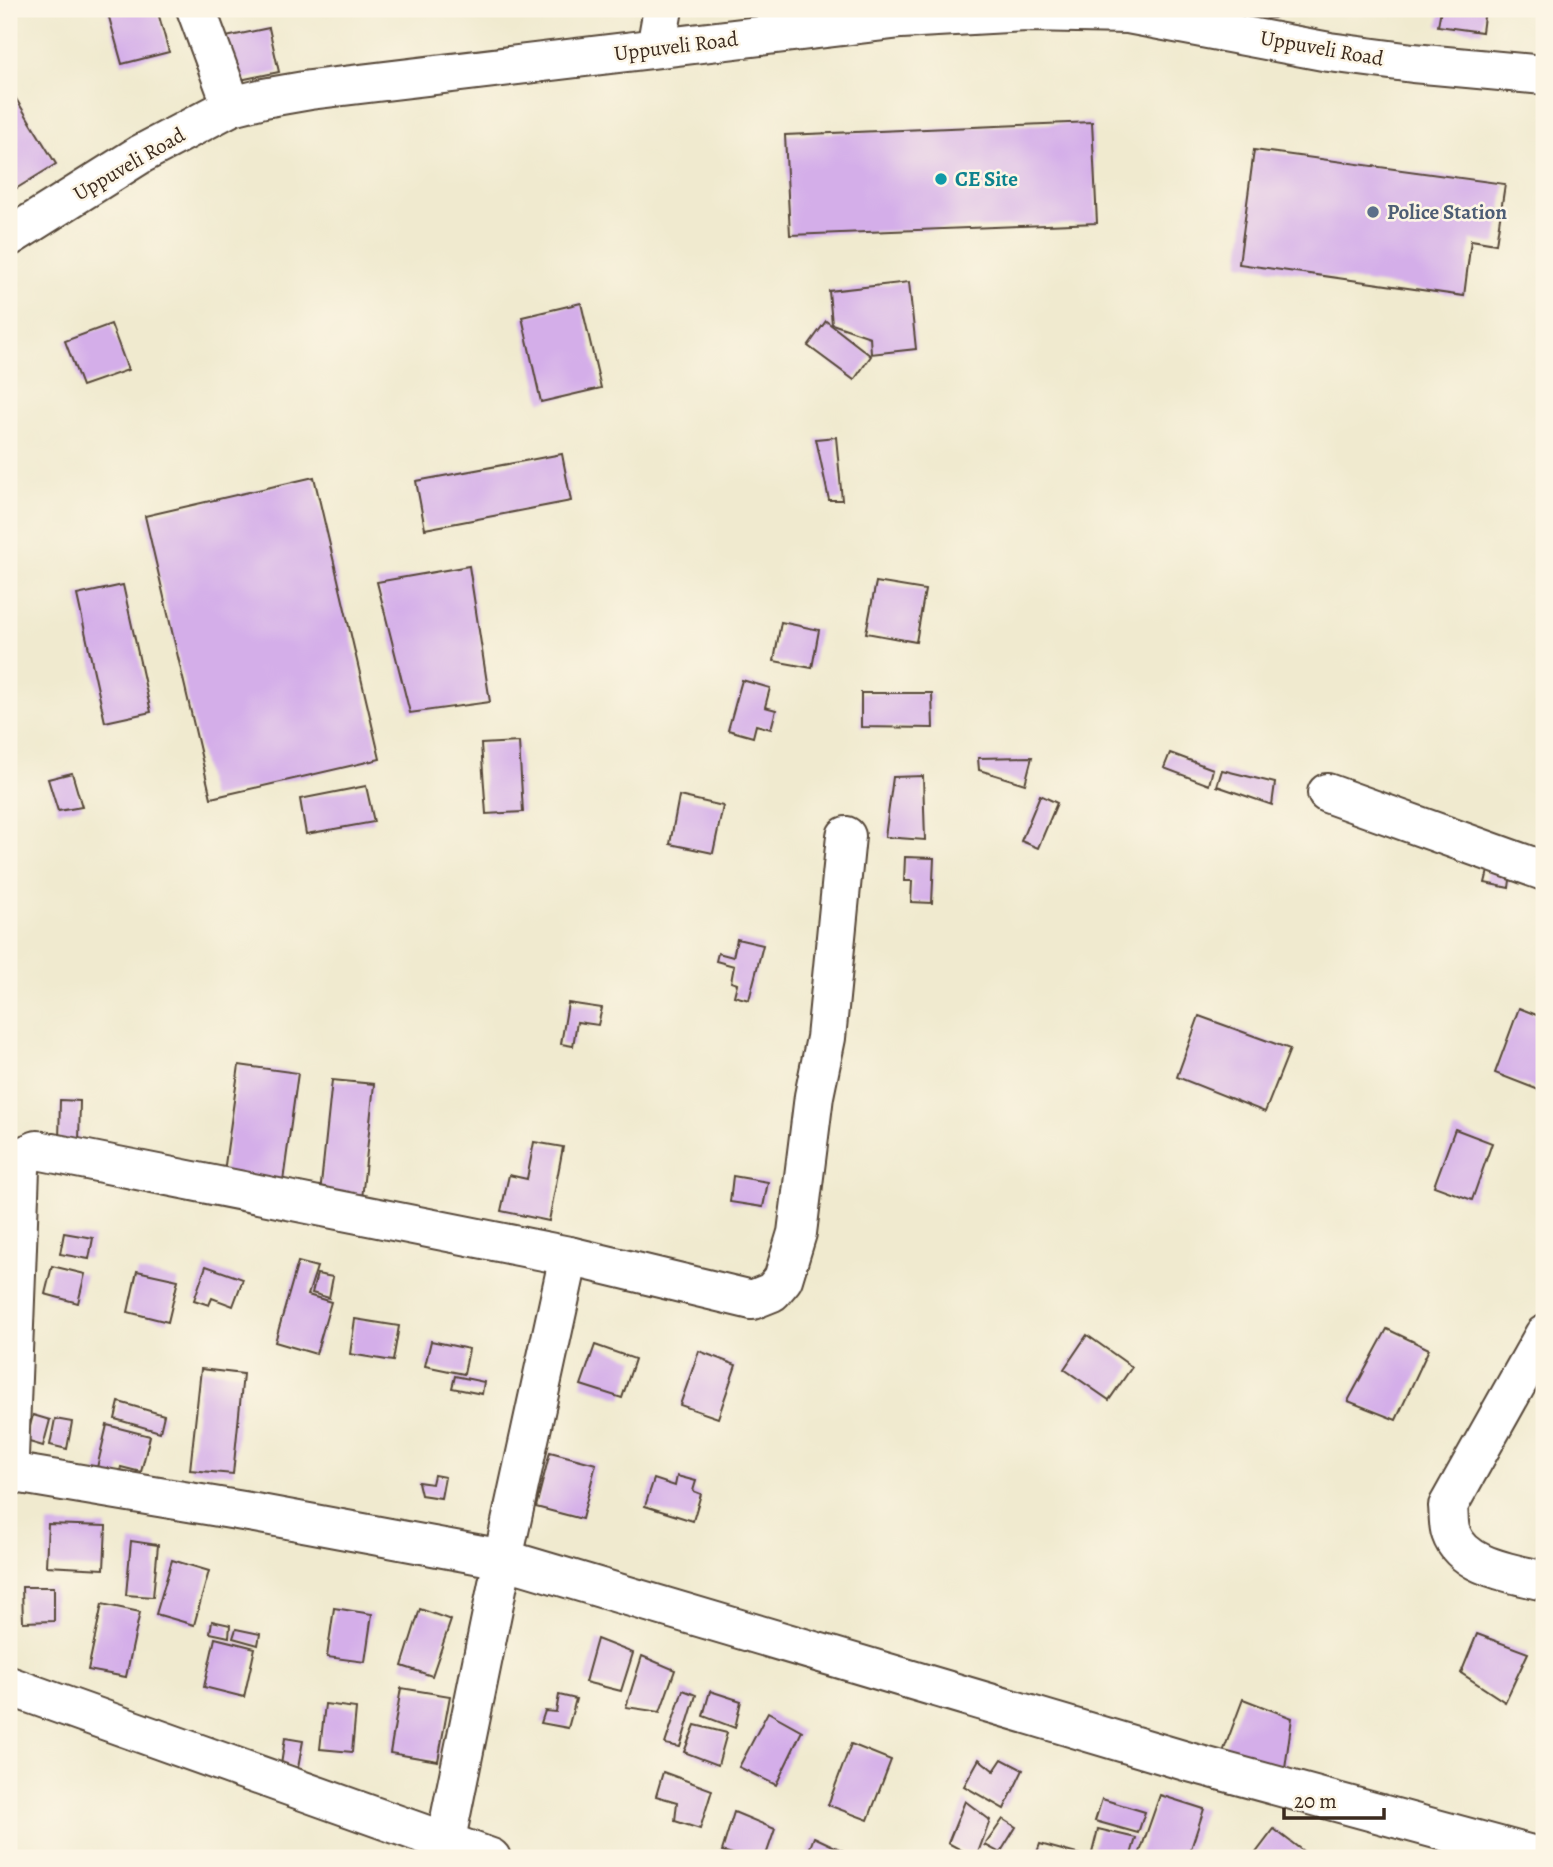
<svg xmlns="http://www.w3.org/2000/svg" width="1553" height="1867" viewBox="0 0 1553 1867" font-family="Alegreya,serif">
  <style>
    .building { fill: #d4aee9 }
    .lines { fill: none; stroke-linecap: round; stroke-linejoin: round }
    .minor-casing { stroke: #564739; stroke-width: 42 }
    .major-casing { stroke: #564739; stroke-width: 42 }
    .minor { stroke: #fff; stroke-width: 38 }
    .major { stroke: #fff; stroke-width: 38 }
    .culture-dot { fill: #0f9aa8; stroke: #fcf5e5; stroke-width: 2.5 }
    .service-dot { fill: #5c6f8a; stroke: #fcf5e5; stroke-width: 2.5 }
    .labels { text-anchor: middle; dominant-baseline: central; stroke-width: 5; stroke-linejoin: round; paint-order: stroke }
    .street-label { font-size: 21px; fill: #3b2a1e; stroke: #fcf5e5 }
    .culture-label { font-size: 21px; font-weight: bold; fill: #0d838f; stroke: #fcf5e5; text-anchor: start }
    .service-label { font-size: 21px; font-weight: bold; fill: #4e5e75; stroke: #fcf5e5; text-anchor: start }
  </style>
  <rect width="100%" height="100%" fill="#fcf5e5"/>
  <filter id="ink" filterUnits="userSpaceOnUse"><feTurbulence type="fractalNoise" baseFrequency=".0143" numOctaves="2"/><feDisplacementMap in="SourceGraphic" scale="14" xChannelSelector="R" yChannelSelector="G"/><feConvolveMatrix kernelMatrix="1 2 1 2 8 2 1 2 1" color-interpolation-filters="sRGB"/></filter>
  <filter id="wash" filterUnits="userSpaceOnUse"><feTurbulence type="fractalNoise" baseFrequency=".00686" numOctaves="4" result="noise"/><feDisplacementMap in="SourceGraphic" scale="28" xChannelSelector="R" yChannelSelector="G"/><feGaussianBlur stdDeviation="1.57" result="paint"/><feColorMatrix in="noise" values="0 0 0 0 0 0 0 0 0 0 0 0 0 0 0 0 0 1.4 0 .05"/><feComposite in="paint" operator="in"/></filter>
  <g filter="url(#wash)">
    <rect width="100%" height="100%" fill="#f0eacf"/>
    <g id="blocks">
      <g class="building">
        <path d="M 112,9 L 157,9 L 169,52 L 122,64 L 107,10 Z"/>
        <path d="M 1251,9 L 1290,9 L 1274,18 L 1267,18 Z"/>
        <path d="M 1441,9 L 1485,9 L 1482,32 L 1438,26 Z"/>
        <path d="M 269,28 L 279,72 L 235,81 L 226,37 Z"/>
        <path d="M 13,94 L 56,164 L 9,193 L 9,97 Z"/>
        <path d="M 1092,122 L 1097,223 L 790,235 L 785,135 Z"/>
        <path d="M 1254,150 L 1505,184 L 1496,244 L 1471,240 L 1464,296 L 1239,264 Z"/>
        <path d="M 909,282 L 916,349 L 871,354 L 870,337 L 832,324 L 829,291 Z"/>
        <path d="M 581,303 L 601,388 L 541,402 L 522,317 Z"/>
        <path d="M 826,321 L 871,356 L 854,380 L 808,346 Z"/>
        <path d="M 111,324 L 128,370 L 82,386 L 65,341 Z"/>
        <path d="M 836,437 L 842,500 L 829,500 L 816,439 Z"/>
        <path d="M 562,454 L 571,501 L 425,529 L 416,481 Z"/>
        <path d="M 314,477 L 380,759 L 211,798 L 145,516 Z"/>
        <path d="M 469,566 L 490,702 L 410,713 L 377,582 Z"/>
        <path d="M 876,582 L 925,590 L 916,642 L 866,633 Z"/>
        <path d="M 123,585 L 151,712 L 105,722 L 77,595 Z"/>
        <path d="M 781,622 L 819,630 L 812,668 L 774,661 Z"/>
        <path d="M 742,680 L 770,688 L 765,707 L 776,710 L 771,729 L 756,725 L 753,737 L 728,730 Z"/>
        <path d="M 861,693 L 932,693 L 933,728 L 861,727 Z"/>
        <path d="M 519,742 L 523,812 L 486,814 L 481,744 Z"/>
        <path d="M 1170,753 L 1213,769 L 1209,785 L 1164,768 Z"/>
        <path d="M 1032,757 L 1025,784 L 979,770 L 978,758 Z"/>
        <path d="M 1222,770 L 1275,783 L 1272,805 L 1217,786 Z"/>
        <path d="M 72,773 L 82,807 L 58,811 L 48,779 Z"/>
        <path d="M 923,776 L 925,840 L 885,837 L 893,777 Z"/>
        <path d="M 366,786 L 374,822 L 306,834 L 300,799 Z"/>
        <path d="M 1040,795 L 1057,803 L 1038,848 L 1021,841 Z"/>
        <path d="M 679,796 L 723,806 L 713,853 L 670,844 Z"/>
        <path d="M 905,857 L 934,858 L 932,903 L 911,902 L 912,881 L 904,881 Z"/>
        <path d="M 1490,863 L 1511,872 L 1509,888 L 1485,883 Z"/>
        <path d="M 737,939 L 763,945 L 749,1000 L 734,996 L 737,984 L 731,982 L 734,966 L 716,961 L 718,953 L 733,957 Z"/>
        <path d="M 568,1003 L 602,1008 L 598,1025 L 577,1022 L 573,1046 L 561,1044 Z"/>
        <path d="M 1519,1008 L 1544,1018 L 1544,1092 L 1495,1073 Z"/>
        <path d="M 1199,1016 L 1290,1049 L 1265,1112 L 1177,1077 Z"/>
        <path d="M 239,1065 L 298,1073 L 283,1181 L 224,1172 Z"/>
        <path d="M 332,1080 L 374,1084 L 362,1199 L 320,1194 Z"/>
        <path d="M 60,1100 L 80,1101 L 79,1142 L 59,1141 Z"/>
        <path d="M 1455,1129 L 1492,1143 L 1472,1200 L 1434,1186 Z"/>
        <path d="M 534,1142 L 563,1147 L 549,1221 L 501,1211 L 509,1175 L 527,1179 Z"/>
        <path d="M 733,1176 L 768,1182 L 763,1207 L 730,1202 Z"/>
        <path d="M 64,1233 L 93,1238 L 89,1259 L 60,1254 Z"/>
        <path d="M 298,1262 L 317,1267 L 308,1295 L 331,1302 L 316,1354 L 275,1342 Z"/>
        <path d="M 52,1266 L 85,1274 L 78,1303 L 45,1294 Z"/>
        <path d="M 206,1266 L 243,1279 L 233,1306 L 212,1298 L 209,1305 L 194,1300 Z"/>
        <path d="M 137,1271 L 178,1280 L 168,1322 L 128,1312 Z"/>
        <path d="M 317,1274 L 333,1277 L 329,1298 L 312,1293 Z"/>
        <path d="M 355,1319 L 399,1326 L 393,1361 L 350,1354 Z"/>
        <path d="M 1387,1329 L 1429,1349 L 1396,1420 L 1348,1401 Z"/>
        <path d="M 1087,1335 L 1132,1367 L 1109,1400 L 1064,1369 Z"/>
        <path d="M 431,1341 L 469,1349 L 464,1374 L 425,1366 Z"/>
        <path d="M 595,1345 L 635,1359 L 622,1398 L 581,1385 Z"/>
        <path d="M 699,1351 L 736,1365 L 718,1418 L 680,1405 Z"/>
        <path d="M 201,1369 L 243,1374 L 233,1474 L 190,1470 Z"/>
        <path d="M 455,1376 L 484,1382 L 482,1394 L 452,1388 Z"/>
        <path d="M 119,1402 L 164,1415 L 160,1432 L 115,1419 Z"/>
        <path d="M 33,1415 L 50,1420 L 43,1446 L 26,1441 Z"/>
        <path d="M 55,1419 L 72,1422 L 67,1449 L 50,1445 Z"/>
        <path d="M 107,1425 L 150,1436 L 141,1472 L 121,1467 L 117,1482 L 95,1476 Z"/>
        <path d="M 550,1452 L 596,1464 L 582,1519 L 536,1507 Z"/>
        <path d="M 434,1475 L 445,1477 L 441,1498 L 421,1495 L 418,1482 L 432,1484 Z"/>
        <path d="M 677,1476 L 696,1481 L 693,1491 L 701,1494 L 693,1521 L 645,1506 L 654,1479 L 675,1486 Z"/>
        <path d="M 48,1524 L 106,1526 L 104,1569 L 46,1566 Z"/>
        <path d="M 131,1541 L 158,1545 L 153,1597 L 126,1595 Z"/>
        <path d="M 172,1560 L 209,1571 L 194,1625 L 156,1614 Z"/>
        <path d="M 22,1587 L 54,1587 L 54,1621 L 23,1622 Z"/>
        <path d="M 102,1604 L 140,1612 L 126,1677 L 88,1670 Z"/>
        <path d="M 334,1608 L 372,1614 L 365,1662 L 327,1657 Z"/>
        <path d="M 420,1609 L 451,1620 L 432,1676 L 402,1666 Z"/>
        <path d="M 212,1621 L 230,1625 L 229,1637 L 210,1633 Z"/>
        <path d="M 236,1629 L 260,1634 L 258,1645 L 233,1638 Z"/>
        <path d="M 1477,1634 L 1528,1653 L 1505,1702 L 1461,1673 Z"/>
        <path d="M 215,1638 L 255,1648 L 244,1697 L 204,1687 Z"/>
        <path d="M 597,1639 L 633,1653 L 621,1691 L 585,1682 Z"/>
        <path d="M 642,1656 L 675,1670 L 660,1712 L 626,1707 Z"/>
        <path d="M 401,1688 L 450,1696 L 438,1761 L 390,1753 Z"/>
        <path d="M 683,1690 L 696,1695 L 680,1747 L 665,1744 Z"/>
        <path d="M 710,1691 L 741,1701 L 735,1728 L 703,1716 Z"/>
        <path d="M 559,1695 L 576,1699 L 568,1728 L 541,1723 L 545,1711 L 556,1712 Z"/>
        <path d="M 1243,1699 L 1292,1718 L 1284,1776 L 1219,1763 Z"/>
        <path d="M 325,1704 L 356,1708 L 352,1752 L 320,1749 Z"/>
        <path d="M 768,1712 L 802,1731 L 776,1785 L 739,1767 Z"/>
        <path d="M 695,1725 L 727,1733 L 718,1765 L 684,1752 Z"/>
        <path d="M 285,1738 L 303,1741 L 298,1768 L 281,1765 Z"/>
        <path d="M 851,1744 L 891,1760 L 868,1820 L 828,1805 Z"/>
        <path d="M 979,1759 L 994,1771 L 1002,1759 L 1023,1770 L 1004,1809 L 964,1786 Z"/>
        <path d="M 663,1772 L 712,1790 L 700,1829 L 675,1821 L 677,1802 L 656,1796 Z"/>
        <path d="M 1160,1795 L 1204,1809 L 1188,1858 L 1138,1858 Z"/>
        <path d="M 1102,1799 L 1145,1812 L 1138,1833 L 1095,1821 Z"/>
        <path d="M 965,1801 L 990,1820 L 976,1858 L 948,1843 Z"/>
        <path d="M 734,1812 L 775,1829 L 765,1858 L 747,1858 L 722,1851 Z"/>
        <path d="M 1003,1819 L 1016,1827 L 1000,1853 L 985,1845 Z"/>
        <path d="M 1098,1829 L 1136,1838 L 1130,1858 L 1115,1858 L 1092,1853 Z"/>
        <path d="M 1274,1829 L 1312,1858 L 1252,1858 Z"/>
        <path d="M 814,1837 L 848,1853 L 846,1858 L 806,1858 Z"/>
        <path d="M 1040,1844 L 1088,1857 L 1088,1858 L 1035,1858 Z"/>
      </g>
    </g>
  </g>
  <g filter="url(#ink)">
    <use href="#blocks" fill-opacity="0" stroke="#564739" stroke-width="2"/>
    <g class="lines">
      <defs>
        <g id="minor">
          <path d="M 196,9 L 232,106"/>
          <path d="M 656,48 L 663,9"/>
          <path d="M 1327,793 L 1544,871"/>
          <path d="M 569,1256 L 752,1300 L 772,1292 L 783,1279 L 797,1233 L 814,1096 L 826,1038 L 846,836"/>
          <path d="M 1544,1335 L 1448,1506 C 1449,1514 1448,1525 1451,1533 C 1463,1568 1514,1573 1544,1581"/>
          <path d="M 9,1456 L 20,1169 L 23,1156 L 37,1150 L 569,1256 L 503,1559 L 445,1844"/>
          <path d="M 9,1472 L 255,1513 L 503,1559 L 1189,1762 L 1543,1858"/>
          <path d="M 9,1686 L 491,1858"/>
        </g>
        <path id="major" d="M 9,237 L 141,154 L 232,106 L 264,98 L 310,90 L 901,19 L 1027,12 L 1128,14 L 1329,52 L 1413,63 L 1544,75"/>
      </defs>
      <use href="#minor" class="minor-casing"/>
      <use href="#major" class="major-casing"/>
      <use href="#minor" class="minor"/>
      <use href="#major" class="major"/>
    </g>
  </g>
  <circle class="culture-dot" cx="941" cy="179" r="7"/>
  <circle class="service-dot" cx="1373" cy="212" r="7"/>
  <g class="labels">
    <g class="street-label">
      <text transform="translate(676 46) rotate(-7)">Uppuveli Road</text>
      <text transform="translate(1322 48) rotate(10)">Uppuveli Road</text>
      <text transform="translate(129 164) rotate(-30)">Uppuveli Road</text>
    </g>
    <g class="culture-label">
      <text x="955" y="179">CE Site</text>
    </g>
    <g class="service-label">
      <text x="1387" y="212">Police Station</text>
    </g>
  </g>
  <rect width="1553" height="1867" fill="none" stroke="#fcf5e5" stroke-width="35"/>
  <path d="M1284 1808v10h100v-10" fill="none" stroke="#3b2a1e" stroke-width="3.5"/>
  <text x="1294" y="1808" font-size="21" fill="#3b2a1e" stroke="#fcf5e5" stroke-width="5" paint-order="stroke">20 m</text>
</svg>
